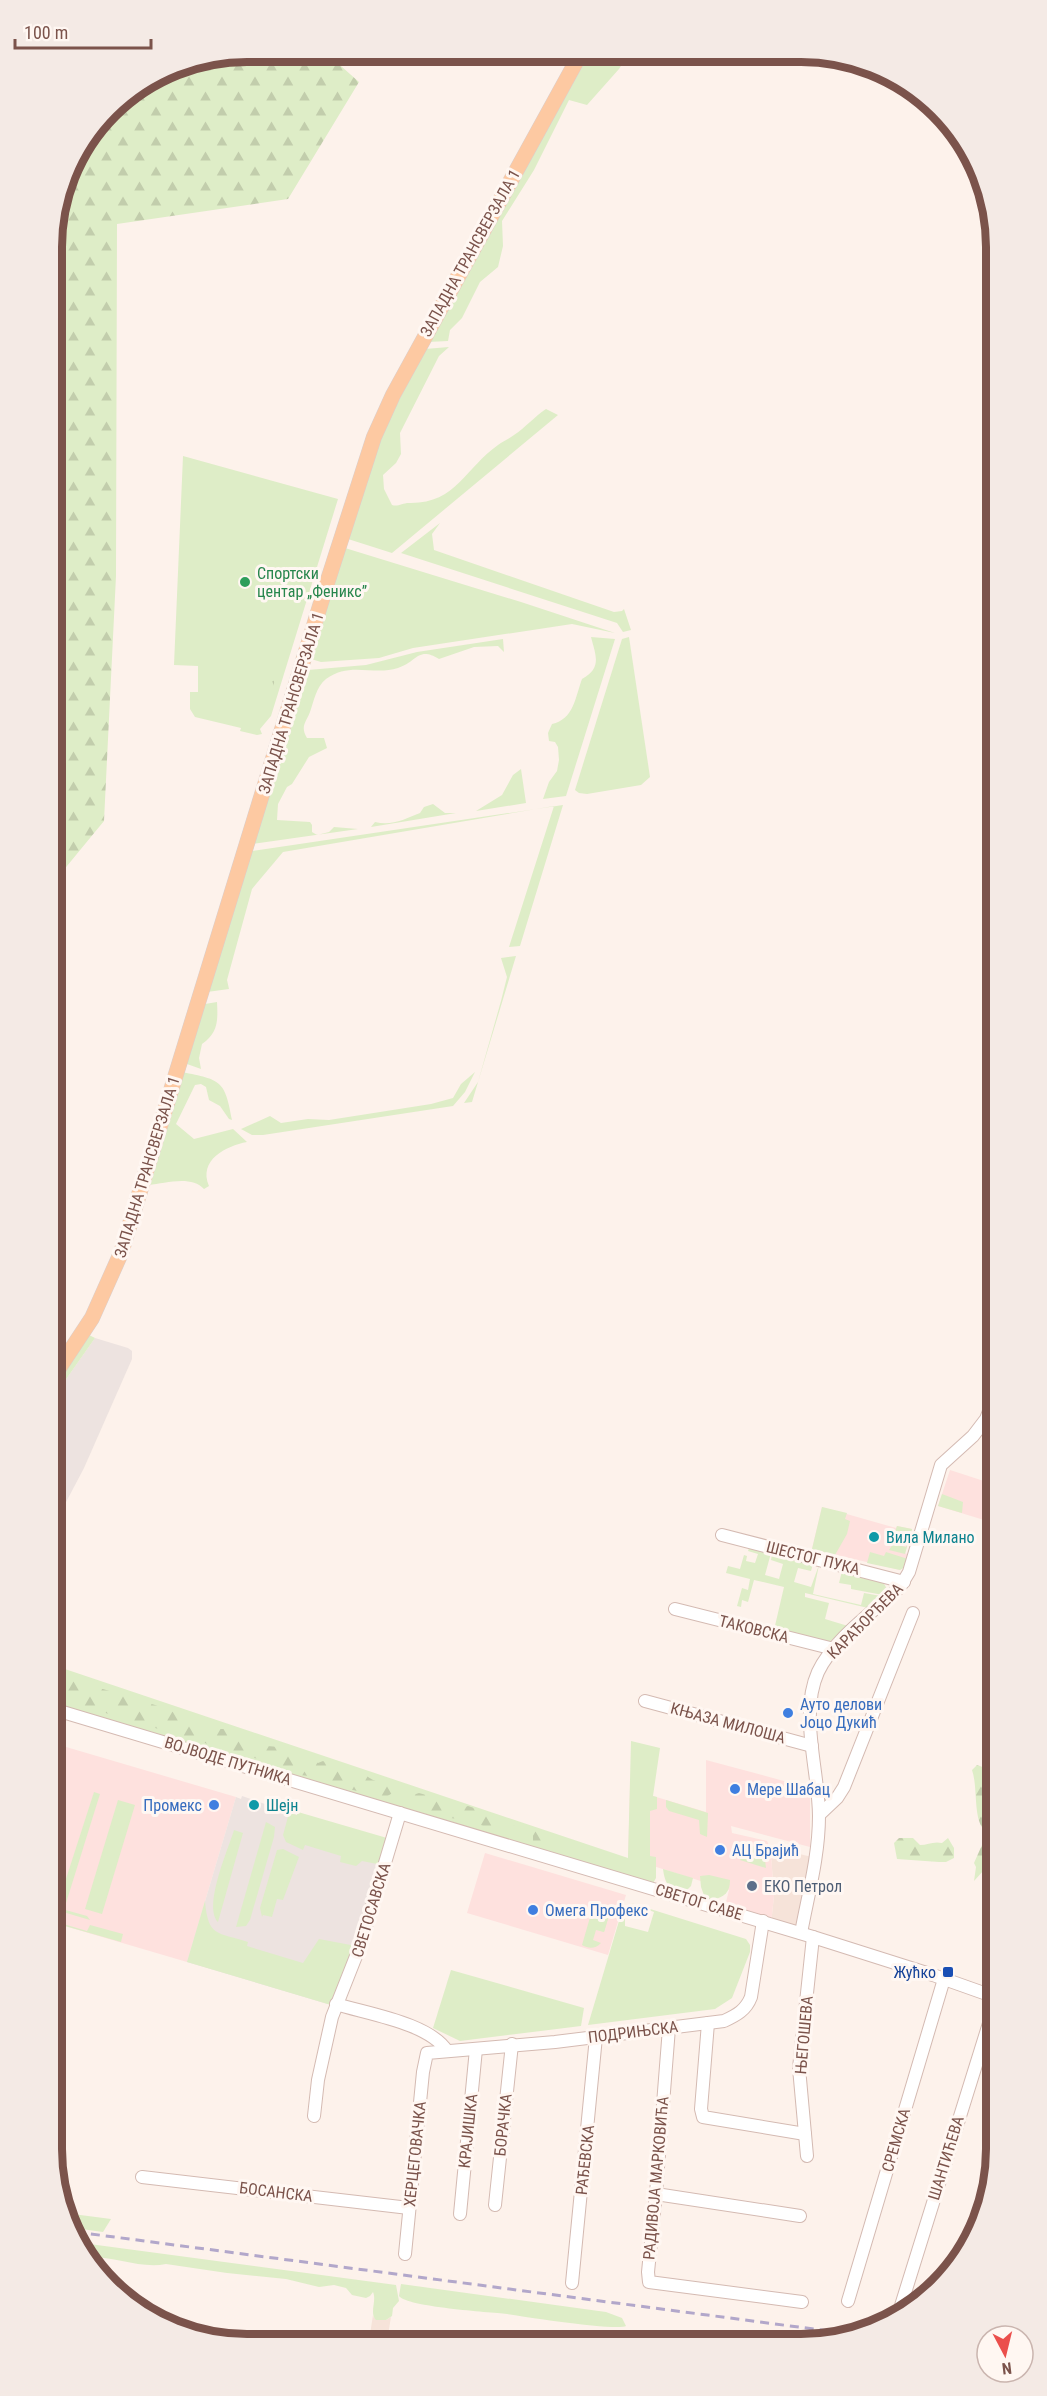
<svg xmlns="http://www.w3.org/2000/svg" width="1047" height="2396" viewBox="0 0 1047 2396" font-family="'Roboto Condensed',sans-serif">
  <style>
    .residential { fill: #f6e3d9 }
    .commercial { fill: #fee1de }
    .industrial { fill: #ede3e0 }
    .green { fill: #deedc7 }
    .forest { fill: url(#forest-firs) }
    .park { fill: url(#park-tufts) }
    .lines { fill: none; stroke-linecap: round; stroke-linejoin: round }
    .minor-casing { stroke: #d4bab2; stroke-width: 14 }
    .major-casing { stroke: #dacfcd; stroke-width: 16 }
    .minor { stroke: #fff; stroke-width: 12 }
    .major { stroke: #fdc9a2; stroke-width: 15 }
    .rail { stroke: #b2a7ca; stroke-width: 3; stroke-dasharray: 9 6; stroke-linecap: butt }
    .leisure-dot { fill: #2e9e5b; stroke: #fff7f2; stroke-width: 2 }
    .culture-dot { fill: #0f9aa8; stroke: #fff7f2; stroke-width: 2 }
    .shop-dot { fill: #3f7fe0; stroke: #fff7f2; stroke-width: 2 }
    .service-dot { fill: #5c6f8a; stroke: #fff7f2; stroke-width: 2 }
    .transit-dot { fill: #1a4fb4; stroke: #fff7f2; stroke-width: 2 }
    .labels { text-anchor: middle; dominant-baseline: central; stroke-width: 6; stroke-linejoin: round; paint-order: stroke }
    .street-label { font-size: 16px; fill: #7b534b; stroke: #fff7f2 }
    .leisure-label { font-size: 16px; fill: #27864d; stroke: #fff7f2; text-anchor: start }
    .culture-label { font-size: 16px; fill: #0d838f; stroke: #fff7f2; text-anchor: start }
    .shop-label { font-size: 16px; fill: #366cbe; stroke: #fff7f2; text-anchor: start }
    .service-label { font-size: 16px; fill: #4e5e75; stroke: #fff7f2; text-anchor: start }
    .transit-label { font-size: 16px; fill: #164399; stroke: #fff7f2; text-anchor: end }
    .rim { fill: none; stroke: #7b534b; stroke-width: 8 }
  </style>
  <defs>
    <pattern id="forest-firs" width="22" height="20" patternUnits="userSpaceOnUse" patternTransform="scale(1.5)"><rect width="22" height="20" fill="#deedc7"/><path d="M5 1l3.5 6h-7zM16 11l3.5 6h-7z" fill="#c2cdac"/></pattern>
    <pattern id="park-tufts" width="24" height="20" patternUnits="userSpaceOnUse" patternTransform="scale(1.5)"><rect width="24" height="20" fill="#deedc7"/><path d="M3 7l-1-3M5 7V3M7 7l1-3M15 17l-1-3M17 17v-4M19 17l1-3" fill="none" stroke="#c2cdac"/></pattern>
  </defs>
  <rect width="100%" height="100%" fill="#fdf2eb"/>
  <g class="residential">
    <path d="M 791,1852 L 812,1857 L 799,1933 L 771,1924 L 774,1896 L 771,1854 Z"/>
    <path d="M 373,2315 L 374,2318 L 386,2320 L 391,2317 L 387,2341 L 369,2341 Z"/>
  </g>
  <g class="commercial">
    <path d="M 950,1470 L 987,1482 L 993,1488 L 994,1523 L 938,1506 Z"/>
    <path d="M 822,1507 L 896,1528 L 897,1526 L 912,1529 L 905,1553 L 909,1555 L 900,1570 L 812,1549 Z"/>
    <path d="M 56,1744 L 236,1797 L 187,1962 L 58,1924 L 57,1925 Z"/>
    <path d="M 706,1760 L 810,1788 L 810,1847 L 731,1826 L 732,1833 L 767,1841 L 773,1854 L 771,1854 L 774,1896 L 771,1924 L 724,1910 L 729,1890 L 628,1858 L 630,1789 L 706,1812 Z"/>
    <path d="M 485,1853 L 626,1895 L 608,1955 L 467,1913 Z"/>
  </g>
  <g class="industrial">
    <path d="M 95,1338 L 128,1348 L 132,1351 L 132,1359 L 84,1468 L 55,1523 L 55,1395 Z"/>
    <path d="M 242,1796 L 297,1815 L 298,1812 L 379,1866 L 374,1875 L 373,1889 L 361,1929 L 357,1932 L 356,1946 L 331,2005 L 187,1962 L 236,1797 L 241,1799 Z"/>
  </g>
  <g class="green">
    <path d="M 590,53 L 629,53 L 619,69 L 587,105 L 569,100 L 534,170 L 502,221 L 503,246 L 498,267 L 480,282 L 462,318 L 450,330 L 448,341 L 428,342 Z"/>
    <path d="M 449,347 L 439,356 L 400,433 L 401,454 L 396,463 L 383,475 L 384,489 L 392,505 C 398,507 402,503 409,503 C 456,504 465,468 498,445 C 503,441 509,439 514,435 C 526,427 534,417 546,409 L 558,415 L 392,553 L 348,539 L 375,454 L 390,418 L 425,349 Z"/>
    <path d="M 183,456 L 338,499 L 271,716 L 260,729 L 262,734 L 257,735 L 240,731 L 241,728 L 195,717 L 190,709 L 190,692 L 198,692 L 198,666 L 174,665 Z"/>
    <path d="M 440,523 L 432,534 L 434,550 L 614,612 L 622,611 L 624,609 L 631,630 L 623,632 L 617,623 L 401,553 Z"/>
    <path d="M 345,548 L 521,602 L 615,633 L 572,624 L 413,648 L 379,658 L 321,662 L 311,659 Z"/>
    <path d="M 591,637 L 615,639 L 566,796 L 543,799 L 549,782 L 557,771 L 559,760 L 558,747 L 555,742 L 549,741 L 548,733 L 552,724 C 574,719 575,698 582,679 C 602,668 596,656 591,637 Z"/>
    <path d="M 629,637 L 650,777 L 641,785 L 587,794 L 579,793 L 575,790 L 622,639 Z"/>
    <path d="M 503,639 L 504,652 L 498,646 L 474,647 L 439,659 C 418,646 417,662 398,668 C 373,676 350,661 326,679 C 316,687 314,701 310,712 C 306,722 300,727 307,738 L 324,738 L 327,748 L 309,757 L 292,784 L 287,787 L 278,804 L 277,820 L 310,822 L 312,825 L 312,832 L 317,835 L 329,832 L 334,827 L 358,829 L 253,844 L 308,670 L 366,665 L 417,652 Z"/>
    <path d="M 521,769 L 526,803 L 476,811 L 502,795 L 513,775 Z"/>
    <path d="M 433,804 L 445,813 L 456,813 L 371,827 L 375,822 C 392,826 405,819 420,813 L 424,807 Z"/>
    <path d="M 563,805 L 520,946 L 509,947 L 554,806 L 283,852 L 252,889 L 227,980 L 229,989 L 207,992 L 252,851 Z"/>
    <path d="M 516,956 L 472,1102 L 464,1103 L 478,1082 L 501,1001 L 507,977 L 501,958 Z"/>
    <path d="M 217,1002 C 218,1021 218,1033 202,1044 L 199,1058 L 201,1069 L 187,1064 L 205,1004 Z"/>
    <path d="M 182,1072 C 221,1080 225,1080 232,1120 L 229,1119 L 220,1106 L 209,1100 L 206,1087 L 201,1084 L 195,1085 L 176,1124 L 194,1139 L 233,1129 L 247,1142 C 226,1146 198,1160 209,1186 L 204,1189 C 192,1175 165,1183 149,1185 Z"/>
    <path d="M 475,1072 L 465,1092 L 453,1106 L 263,1135 L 252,1135 L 241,1129 L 270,1116 L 281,1123 L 308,1119 L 329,1120 L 431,1104 L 453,1098 L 461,1084 Z"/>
    <path d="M 89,1335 L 95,1338 L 55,1395 L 55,1381 Z"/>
    <path d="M 942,1494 L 963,1502 L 962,1513 L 938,1506 Z"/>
    <path d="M 822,1507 L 847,1513 L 845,1519 L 850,1521 L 847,1534 L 835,1555 L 812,1549 Z"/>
    <path d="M 897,1526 L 912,1529 L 905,1554 L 889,1550 L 893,1544 L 906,1547 L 908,1538 L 894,1535 Z"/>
    <path d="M 749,1548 L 771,1553 L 765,1575 L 779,1579 L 783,1564 L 771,1560 L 772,1554 L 813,1564 L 811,1571 L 798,1568 L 794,1582 L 811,1587 L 819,1565 L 813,1594 L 861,1605 L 864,1593 L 881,1596 L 868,1608 L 805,1593 L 805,1597 L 829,1603 L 825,1619 L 848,1626 L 828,1643 L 774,1630 L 784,1587 L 754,1580 L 748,1602 L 742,1600 L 741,1607 L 737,1606 L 742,1588 L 748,1590 L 750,1579 L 726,1573 L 728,1566 L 740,1569 L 744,1555 L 747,1556 L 746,1561 L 755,1563 L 758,1554 L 748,1551 Z"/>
    <path d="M 870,1552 L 884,1556 L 886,1552 L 908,1559 L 905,1567 L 900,1570 L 867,1563 Z"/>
    <path d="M 842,1571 L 883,1582 L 887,1589 L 883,1595 L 851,1589 L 851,1585 L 839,1583 Z"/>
    <path d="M 56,1666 L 628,1858 L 631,1741 L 660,1748 L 653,1796 L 657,1797 L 657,1809 L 650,1811 L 650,1856 L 656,1857 L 656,1878 L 651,1887 L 56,1705 Z"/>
    <path d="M 94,1792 L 100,1794 L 66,1903 L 64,1885 Z"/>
    <path d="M 118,1800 L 135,1805 L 102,1914 L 85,1909 Z"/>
    <path d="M 666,1800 L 708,1813 L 707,1837 L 700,1834 L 699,1820 L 669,1811 L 666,1807 Z"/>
    <path d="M 298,1812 L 387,1838 L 379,1866 L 376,1870 L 377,1864 L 362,1861 L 356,1866 L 340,1862 L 341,1856 L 305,1845 L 303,1850 L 286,1842 L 283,1835 L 289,1813 L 297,1815 Z"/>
    <path d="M 266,1822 L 275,1827 L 274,1837 L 250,1920 L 246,1926 L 236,1927 Z"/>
    <path d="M 234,1830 L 243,1833 L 218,1922 C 203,1906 228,1850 234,1830 Z"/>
    <path d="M 754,1846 L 764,1852 L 766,1868 L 740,1860 L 745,1848 Z"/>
    <path d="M 283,1849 L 299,1857 L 283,1900 L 277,1899 L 272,1917 L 263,1915 L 262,1917 L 260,1908 L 277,1850 Z"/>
    <path d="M 663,1869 L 693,1878 L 691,1886 L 685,1892 C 669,1891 665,1884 663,1869 Z"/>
    <path d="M 709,1875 L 730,1880 C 730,1892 725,1897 712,1900 L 705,1898 L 701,1887 L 700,1876 Z"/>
    <path d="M 205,1901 C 208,1937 217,1932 248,1942 L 247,1946 L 303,1963 L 319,1939 L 356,1946 L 331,2005 L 187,1962 Z"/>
    <path d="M 631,1903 L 746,1939 L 750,1945 L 750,1952 L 732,1998 L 715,2009 L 588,2025 L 619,1921 L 625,1919 L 625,1926 L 648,1932 L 654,1912 Z"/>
    <path d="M 593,1907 L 602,1910 L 603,1907 L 607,1906 L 610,1912 L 604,1932 L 596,1930 L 593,1940 L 601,1943 C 595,1949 589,1949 582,1945 Z"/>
    <path d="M 62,1909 L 87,1916 L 90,1920 L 63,1912 L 60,1923 L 87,1931 L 90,1925 L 123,1934 L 121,1942 L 58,1924 Z"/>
    <path d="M 451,1970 L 584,2008 L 581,2026 L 460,2041 L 433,2028 Z"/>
    <path d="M 65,2213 L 111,2219 L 103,2232 L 74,2228 Z"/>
    <path d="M 82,2243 L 396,2285 L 399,2301 L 393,2308 L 392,2316 L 386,2320 L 376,2320 C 369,2313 377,2301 373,2292 L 370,2296 L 366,2298 L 352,2295 L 346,2288 L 334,2285 L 319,2287 L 286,2279 L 227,2273 L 166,2264 C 142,2269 116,2257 90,2257 Z"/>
    <path d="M 401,2284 L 606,2312 L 622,2318 L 626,2326 C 617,2331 526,2317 507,2314 C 489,2312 407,2307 399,2296 Z"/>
  </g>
  <g class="forest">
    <path d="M 246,51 L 324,51 L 359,82 L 288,199 L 117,224 L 116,576 L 104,821 L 53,883 L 51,233 L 71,160 L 117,100 L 172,66 Z"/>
    <path d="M 69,1677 L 89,1681 L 96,1689 L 103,1689 L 155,1705 L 220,1729 L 226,1729 L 234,1737 L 242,1739 L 251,1738 L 260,1741 L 267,1746 L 279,1747 L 306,1755 L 318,1763 L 323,1761 L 346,1772 L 359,1769 C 366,1776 375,1784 386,1782 L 394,1792 L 386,1797 L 381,1797 L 349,1789 L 332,1782 L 327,1782 L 318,1777 L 300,1775 L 268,1762 L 56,1698 L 56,1680 Z"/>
    <path d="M 977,1765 L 988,1769 L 993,1776 L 991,1784 L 994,1789 L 993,1796 L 995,1842 L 990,1863 L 986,1862 L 984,1870 L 974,1881 L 976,1867 L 974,1863 L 982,1845 L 984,1830 C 973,1818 978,1787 972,1770 Z"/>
    <path d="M 419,1793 L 440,1799 L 454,1810 L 468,1806 L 474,1808 L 519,1828 L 519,1832 L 511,1834 L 501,1827 L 489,1829 L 473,1821 L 443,1817 L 418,1809 L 412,1799 L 413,1795 Z"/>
    <path d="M 533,1829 L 549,1833 L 551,1837 L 555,1836 L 556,1843 C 549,1847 539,1848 533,1842 Z"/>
    <path d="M 899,1838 L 913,1838 L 920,1845 C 928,1845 933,1841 942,1843 L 948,1838 L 954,1848 L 954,1858 L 946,1862 L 939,1862 L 897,1859 L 894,1843 Z"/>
  </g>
  <g class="park">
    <path d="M 258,671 L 276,676 L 271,694 L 253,689 Z"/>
    <path d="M 595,1908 L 610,1912 L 604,1932 L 589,1927 Z"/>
  </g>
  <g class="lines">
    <defs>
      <g id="minor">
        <path d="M 722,1535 L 904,1582"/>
        <path d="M 675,1609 L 834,1649"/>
        <path d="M 645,1701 L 812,1746"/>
        <path d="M 56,1710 L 813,1937 L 933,1975 L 995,1997"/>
        <path d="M 819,1815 L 837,1798 L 844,1787 L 913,1613"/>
        <path d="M 801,1933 C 808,1895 819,1856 819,1816 C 819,1772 799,1714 818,1672 C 833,1640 874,1611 900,1587 L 909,1572 L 941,1465 L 973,1436 L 986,1419 L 993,1401"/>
        <path d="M 336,2004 C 368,2014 429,2023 447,2051"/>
        <path d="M 708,2023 L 701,2109 L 703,2117 L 805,2134"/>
        <path d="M 669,2028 L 656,2193 L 648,2272 L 649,2282 L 802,2302"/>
        <path d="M 314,2116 L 318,2080 L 332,2017 L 360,1946 L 400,1813"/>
        <path d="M 807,2156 L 799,2068 L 813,1937"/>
        <path d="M 142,2177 L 409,2208"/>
        <path d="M 656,2194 L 800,2216"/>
        <path d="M 495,2205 L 512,2044"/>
        <path d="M 460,2214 L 476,2049"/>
        <path d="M 405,2254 L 423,2072 L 427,2053 L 555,2042 L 724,2021 C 737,2015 746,2010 751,1997 L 763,1921"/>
        <path d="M 572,2283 L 596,2037"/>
        <path d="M 848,2301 L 944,1979"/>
        <path d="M 899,2312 L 995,2004"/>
      </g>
      <path id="major" d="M 55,1374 L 92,1318 L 121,1253 L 328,580 L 374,437 L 393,395 L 581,53"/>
    </defs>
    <use href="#minor" class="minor-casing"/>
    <use href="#major" class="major-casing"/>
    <use href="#minor" class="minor"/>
    <use href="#major" class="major"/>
    <path class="rail" d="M 76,2232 L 859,2335"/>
  </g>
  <circle class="leisure-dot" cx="245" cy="582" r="6"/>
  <g class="culture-dot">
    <circle cx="874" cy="1537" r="6"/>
    <circle cx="254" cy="1805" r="6"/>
  </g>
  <g class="shop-dot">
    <circle cx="788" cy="1713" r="6"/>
    <circle cx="735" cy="1789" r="6"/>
    <circle cx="214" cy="1805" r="6"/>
    <circle cx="720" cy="1850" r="6"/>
    <circle cx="533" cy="1910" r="6"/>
  </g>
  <circle class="service-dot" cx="752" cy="1886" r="6"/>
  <rect class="transit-dot" x="942" y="1966" width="12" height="12" rx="3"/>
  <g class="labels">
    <g class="street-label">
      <text transform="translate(470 253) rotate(-61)">ЗАПАДНА ТРАНСВЕРЗАЛА 1</text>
      <text transform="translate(291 703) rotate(-73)">ЗАПАДНА ТРАНСВЕРЗАЛА 1</text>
      <text transform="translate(147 1167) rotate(-73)">ЗАПАДНА ТРАНСВЕРЗАЛА 1</text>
      <text transform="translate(813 1558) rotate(14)">ШЕСТОГ ПУКА</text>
      <text transform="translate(865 1621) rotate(-45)">КАРАЂОРЂЕВА</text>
      <text transform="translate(754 1629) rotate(14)">ТАКОВСКА</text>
      <text transform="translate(728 1723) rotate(15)">КЊАЗА МИЛОША</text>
      <text transform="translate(228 1761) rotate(17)">ВОЈВОДЕ ПУТНИКА</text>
      <text transform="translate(699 1902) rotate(17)">СВЕТОГ САВЕ</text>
      <text transform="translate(371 1910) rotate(-73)">СВЕТОСАВСКА</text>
      <text transform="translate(633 2032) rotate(-7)">ПОДРИЊСКА</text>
      <text transform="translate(804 2035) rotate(-85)">ЊЕГОШЕВА</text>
      <text transform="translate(503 2125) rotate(-84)">БОРАЧКА</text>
      <text transform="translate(468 2131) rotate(-84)">КРАЈИШКА</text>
      <text transform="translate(896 2140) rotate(-74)">СРЕМСКА</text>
      <text transform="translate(415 2154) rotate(-84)">ХЕРЦЕГОВАЧКА</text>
      <text transform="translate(946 2158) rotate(-73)">ШАНТИЋЕВА</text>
      <text transform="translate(585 2160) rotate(-84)">РАЂЕВСКА</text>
      <text transform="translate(656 2178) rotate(-85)">РАДИВОЈА МАРКОВИЋА</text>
      <text transform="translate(276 2192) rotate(7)">БОСАНСКА</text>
    </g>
    <g class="leisure-label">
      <text x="257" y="573">Спортски<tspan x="257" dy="18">центар „Феникс”</tspan></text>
    </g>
    <g class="culture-label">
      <text x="886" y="1537">Вила Милано</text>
      <text x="266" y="1805">Шејн</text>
    </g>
    <g class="shop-label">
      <text x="800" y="1704">Ауто делови<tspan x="800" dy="18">Јоцо Дукић</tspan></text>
      <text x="747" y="1789">Мере Шабац</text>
      <text x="202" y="1805" text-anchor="end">Промекс</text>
      <text x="732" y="1850">АЦ Брајић</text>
      <text x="545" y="1910">Омега Профекс</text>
    </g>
    <g class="service-label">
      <text x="764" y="1886">ЕКО Петрол</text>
    </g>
    <g class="transit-label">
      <text x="936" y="1972">Жућко</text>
    </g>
  </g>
  <path d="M0 0H1047V2396H0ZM247 62H801A185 185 0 0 1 986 247V2149A185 185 0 0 1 801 2334H247A185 185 0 0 1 62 2149V247A185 185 0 0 1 247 62Z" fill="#f4eae5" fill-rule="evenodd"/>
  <path class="rim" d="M247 62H801A185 185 0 0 1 986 247V2149A185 185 0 0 1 801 2334H247A185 185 0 0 1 62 2149V247A185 185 0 0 1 247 62Z"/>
  <g transform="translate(1005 2354) rotate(173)"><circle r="28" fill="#fff7f2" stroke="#cab5af" stroke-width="1.5"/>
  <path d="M0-4.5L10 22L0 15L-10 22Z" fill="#eb4f4c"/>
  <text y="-9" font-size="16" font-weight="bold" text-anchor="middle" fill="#7b534b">N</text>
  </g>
  <path d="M15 39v9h136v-9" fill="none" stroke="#7b534b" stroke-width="3"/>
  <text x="24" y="39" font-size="18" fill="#7b534b" stroke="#fff7f2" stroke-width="4.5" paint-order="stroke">100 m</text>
</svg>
